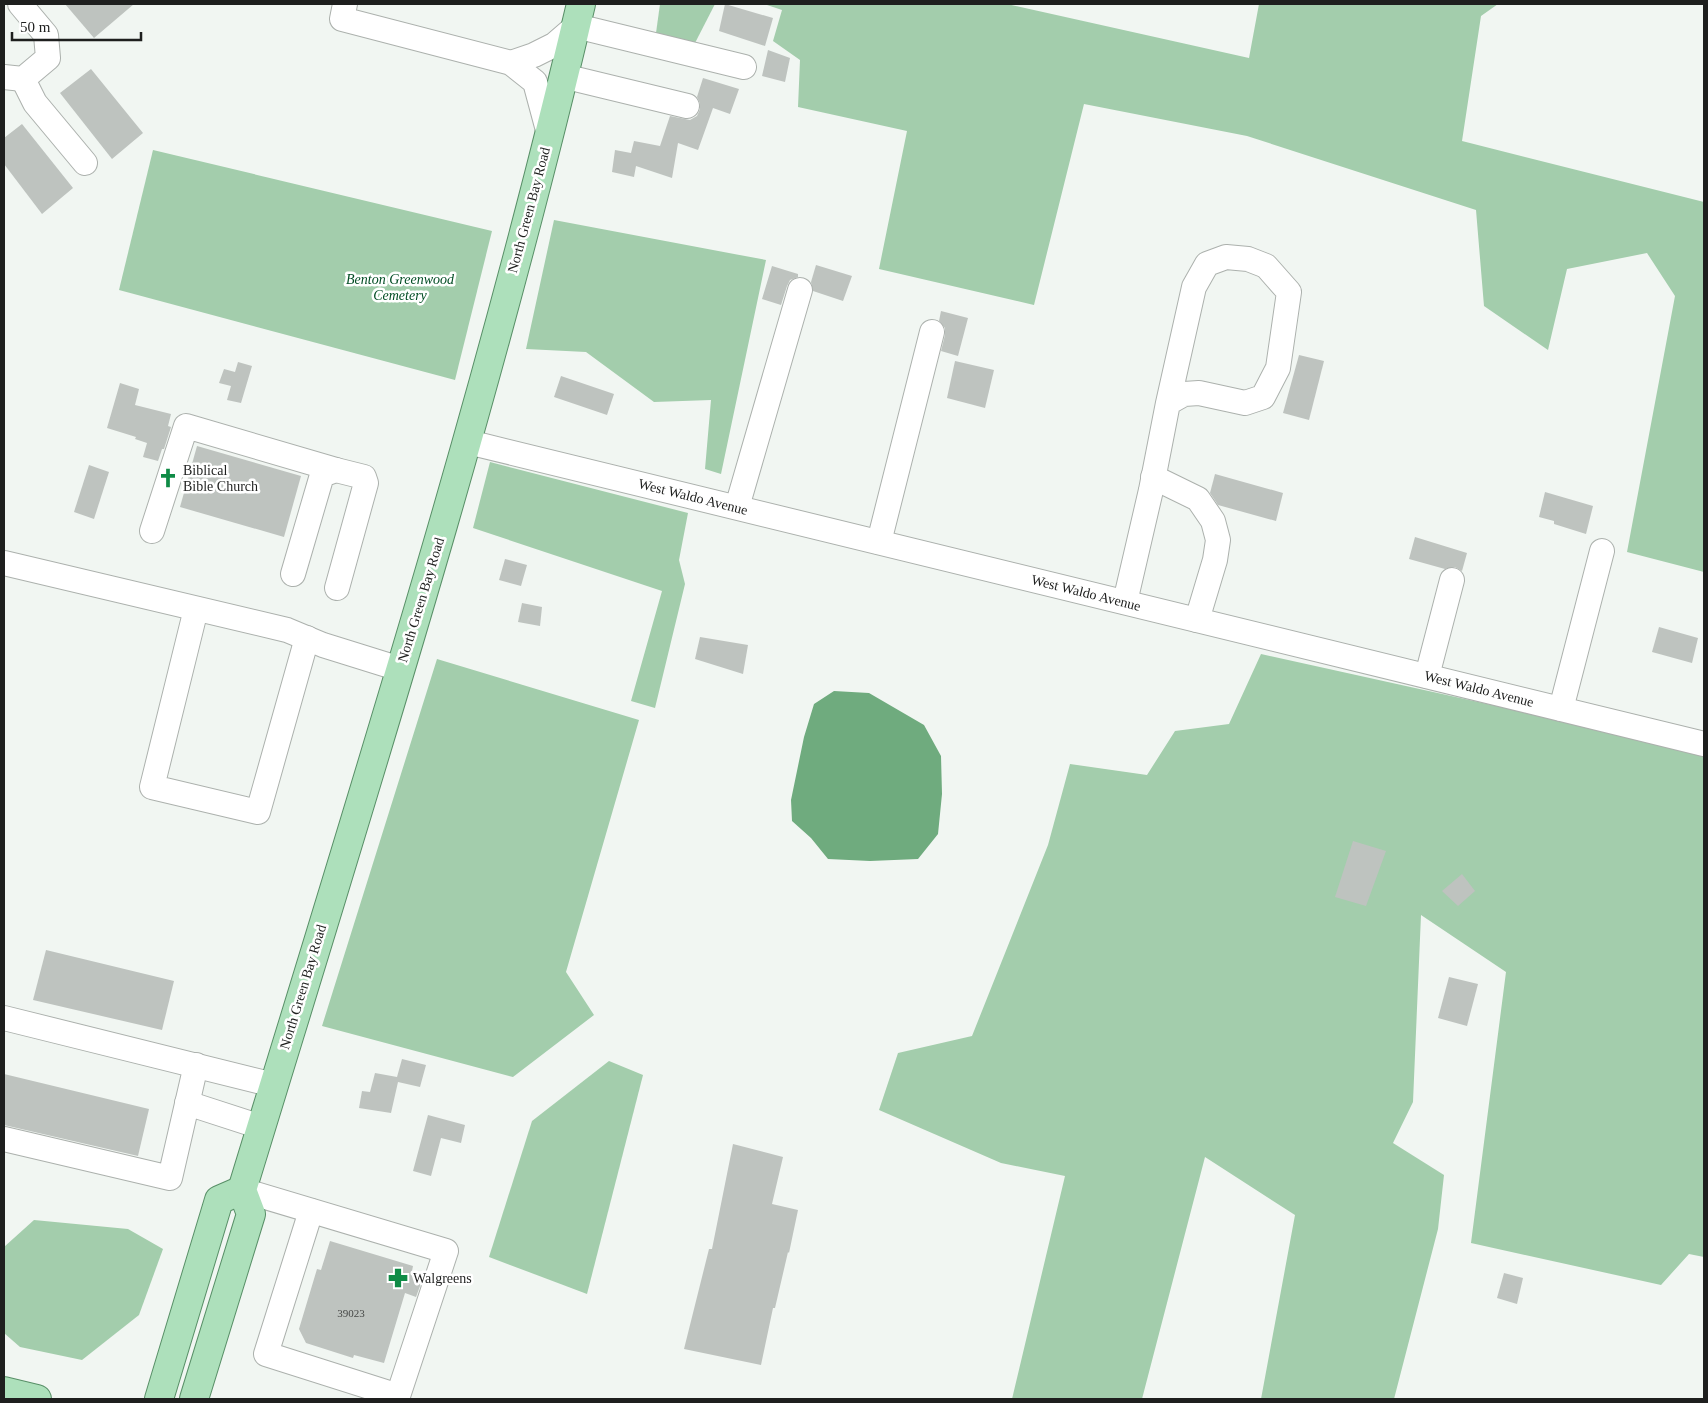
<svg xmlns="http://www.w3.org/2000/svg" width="1708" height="1403" viewBox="0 0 1708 1403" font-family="'Times New Roman',serif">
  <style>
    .green { fill: #a3cdac }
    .water { fill: #6fab7e }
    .building { fill: #bec3bf }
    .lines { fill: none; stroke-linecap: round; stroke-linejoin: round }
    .minor-casing { stroke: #acb1ad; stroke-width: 26 }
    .major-casing { stroke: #588f67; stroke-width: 30 }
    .minor { stroke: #fff; stroke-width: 24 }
    .major { stroke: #ade0bb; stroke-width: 28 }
    .labels { text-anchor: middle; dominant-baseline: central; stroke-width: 5; stroke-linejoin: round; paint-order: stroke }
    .number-label { font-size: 11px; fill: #464846 }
    .street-label { font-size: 14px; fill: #1e1f1e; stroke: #fff }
    .park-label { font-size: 14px; font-style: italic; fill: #014c23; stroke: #fff }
    .poi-label { font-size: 14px; fill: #1e1f1e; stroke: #fff; text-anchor: start }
  </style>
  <rect width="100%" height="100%" fill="#f1f6f2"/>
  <g class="green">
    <path d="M 660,4 L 715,4 L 695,43 L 656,33 Z"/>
    <path d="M 764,4 L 1007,4 L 1249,58 L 1259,4 L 1498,4 L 1481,16 L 1462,141 L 1704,202 L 1704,572 L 1627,552 L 1675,296 L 1647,253 L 1567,269 L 1548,350 L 1484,306 L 1476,210 L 1247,136 L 1084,104 L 1034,305 L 879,269 L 907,131 L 798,107 L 800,60 L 773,41 L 782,10 Z"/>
    <path d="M 153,150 L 492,231 L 455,380 L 119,290 Z"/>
    <path d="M 554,220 L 766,260 L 721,474 L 705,469 L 711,400 L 654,402 L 586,352 L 526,349 Z"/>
    <path d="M 490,462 L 688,513 L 679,560 L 685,584 L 655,708 L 631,701 L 662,591 L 473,528 Z"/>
    <path d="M 1261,654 L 1704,752 L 1704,1257 L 1689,1254 L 1661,1285 L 1471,1243 L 1506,972 L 1421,915 L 1413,1102 L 1393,1143 L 1444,1175 L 1438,1229 L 1394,1399 L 1261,1399 L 1295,1215 L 1205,1157 L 1142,1399 L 1012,1399 L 1065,1176 L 1001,1163 L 879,1110 L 898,1053 L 972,1036 L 1048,845 L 1070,764 L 1147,775 L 1175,731 L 1229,724 Z"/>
    <path d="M 437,659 L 639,720 L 566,972 L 594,1015 L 513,1077 L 322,1026 Z"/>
    <path d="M 609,1061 L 643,1075 L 587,1294 L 489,1257 L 532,1121 Z"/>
    <path d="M 34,1220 L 128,1229 L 163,1249 L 139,1315 L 82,1360 L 20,1347 L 4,1333 L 4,1247 Z"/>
  </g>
  <path class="water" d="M 834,691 L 869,693 L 924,725 L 941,756 L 942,794 L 938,834 L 918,859 L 870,861 L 828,859 L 811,838 L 792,821 L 791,800 L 804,737 L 814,704 Z"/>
  <g class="building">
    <path d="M 65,4 L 134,4 L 94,38 Z"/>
    <path d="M 725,4 L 773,18 L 765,46 L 719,31 Z"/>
    <path d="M 768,50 L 790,58 L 785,82 L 762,76 Z"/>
    <path d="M 91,69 L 143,133 L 112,159 L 60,93 Z"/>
    <path d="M 703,78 L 739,89 L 730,114 L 713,108 L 698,150 L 678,143 L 672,178 L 636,166 L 634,177 L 612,172 L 615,150 L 631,153 L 634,141 L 660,146 L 670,116 L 690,120 L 697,116 L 700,109 L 700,103 L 697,97 Z"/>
    <path d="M 22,124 L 73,188 L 42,214 L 4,164 L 4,138 Z"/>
    <path d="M 816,265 L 852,276 L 843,301 L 813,291 L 811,282 Z"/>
    <path d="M 772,266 L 798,274 L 798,277 L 790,280 L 787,286 L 781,305 L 762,299 Z"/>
    <path d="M 941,311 L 968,318 L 958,356 L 941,351 L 945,335 L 945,328 L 939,321 Z"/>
    <path d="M 1299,355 L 1324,361 L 1309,420 L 1283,413 Z"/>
    <path d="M 955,361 L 994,370 L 985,408 L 947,398 Z"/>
    <path d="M 238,362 L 252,366 L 241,403 L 227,400 L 231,386 L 219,383 L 224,369 L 235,372 Z"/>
    <path d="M 561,376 L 614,394 L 607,415 L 554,397 Z"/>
    <path d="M 120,383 L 139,389 L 135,405 L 171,414 L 168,426 L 171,427 L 164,449 L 162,449 L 158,461 L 143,457 L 147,443 L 135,439 L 136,437 L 107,428 Z"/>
    <path d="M 197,446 L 301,476 L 284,537 L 180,507 Z"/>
    <path d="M 89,465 L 109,472 L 94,519 L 74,512 Z"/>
    <path d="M 1215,474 L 1283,493 L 1276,521 L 1218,505 L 1210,493 Z"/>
    <path d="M 1545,492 L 1593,506 L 1586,534 L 1554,524 L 1554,521 L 1539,517 Z"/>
    <path d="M 1415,537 L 1467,553 L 1462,571 L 1455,567 L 1445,569 L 1409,559 Z"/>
    <path d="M 505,559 L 527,565 L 521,586 L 499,580 Z"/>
    <path d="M 522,603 L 542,607 L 540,626 L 518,622 Z"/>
    <path d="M 1659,627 L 1698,638 L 1692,663 L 1652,652 Z"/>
    <path d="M 700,637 L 748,645 L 743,674 L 695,659 Z"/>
    <path d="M 1353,841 L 1386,851 L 1366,906 L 1335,897 Z"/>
    <path d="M 1462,874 L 1475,891 L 1458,906 L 1442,891 Z"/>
    <path d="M 46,950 L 174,981 L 162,1030 L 33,1000 Z"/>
    <path d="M 1449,977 L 1478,984 L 1467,1026 L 1438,1018 Z"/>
    <path d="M 402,1059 L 426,1065 L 420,1087 L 398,1082 L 391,1113 L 359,1108 L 362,1091 L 370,1092 L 375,1073 L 397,1077 Z"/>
    <path d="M 4,1074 L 149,1109 L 138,1156 L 4,1125 Z"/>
    <path d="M 428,1115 L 465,1125 L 461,1143 L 441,1138 L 431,1176 L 413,1171 Z"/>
    <path d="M 733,1144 L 783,1157 L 772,1204 L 798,1210 L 789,1253 L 788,1252 L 775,1308 L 773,1308 L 761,1365 L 684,1349 L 709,1249 L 712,1249 Z"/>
    <path d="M 330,1241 L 413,1266 L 412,1271 L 424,1275 L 416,1297 L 405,1293 L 384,1363 L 354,1355 L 353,1358 L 306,1343 L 299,1329 L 317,1269 L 321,1270 Z"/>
    <path d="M 1504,1273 L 1523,1278 L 1517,1304 L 1497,1298 Z"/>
  </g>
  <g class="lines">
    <defs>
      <g id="minor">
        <path d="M 345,4 L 342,19 L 511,63 L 535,82 L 549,134"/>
        <path d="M 511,63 L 534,55 L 554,45 L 576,26 L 744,67"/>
        <path d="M 563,76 L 687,106"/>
        <path d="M 4,77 L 23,79 L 48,58 L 46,35 L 20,4"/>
        <path d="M 23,79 L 35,103 L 85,163"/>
        <path d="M 468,442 L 1704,744"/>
        <path d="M 1153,477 L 1198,499 L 1213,521 L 1218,540 L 1215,560 L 1197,620"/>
        <path d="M 737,507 L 800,290"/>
        <path d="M 152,531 L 186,426 L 336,470"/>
        <path d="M 879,542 L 932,332"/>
        <path d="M 4,563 L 287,630 L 323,645 L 400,669"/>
        <path d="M 293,574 L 322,475 L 336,470 L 364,477 L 366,483 L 337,588"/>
        <path d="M 1125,602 L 1151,490 L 1168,403 L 1184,394 L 1199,393 L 1245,403 L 1263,397 L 1278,368 L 1289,292 L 1266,266 L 1248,259 L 1226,257 L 1207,264 L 1194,287 L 1168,403"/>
        <path d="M 196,609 L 152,787 L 258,812 L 307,638"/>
        <path d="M 1427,676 L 1452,580"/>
        <path d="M 1561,709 L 1602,551"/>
        <path d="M 4,1018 L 274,1085"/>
        <path d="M 187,1103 L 261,1127"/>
        <path d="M 4,1139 L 170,1178 L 196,1065"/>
        <path d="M 242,1190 L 446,1251 L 397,1399"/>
        <path d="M 311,1211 L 266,1354 L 398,1396"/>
      </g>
      <g id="major">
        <path d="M 4,1391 L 37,1399"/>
        <path d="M 159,1399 L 219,1200 L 242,1190"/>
        <path d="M 194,1399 L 251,1214 L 242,1190 C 362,797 487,404 581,4"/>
      </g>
    </defs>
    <use href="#minor" class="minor-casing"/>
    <use href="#major" class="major-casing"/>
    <use href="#minor" class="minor"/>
    <use href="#major" class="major"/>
  </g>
  <defs>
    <symbol id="church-bare" viewBox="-9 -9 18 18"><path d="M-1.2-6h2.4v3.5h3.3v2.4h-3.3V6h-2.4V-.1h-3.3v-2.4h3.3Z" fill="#0f8b46" stroke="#fff" stroke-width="2.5" paint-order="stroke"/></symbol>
    <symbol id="pharmacy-bare" viewBox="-9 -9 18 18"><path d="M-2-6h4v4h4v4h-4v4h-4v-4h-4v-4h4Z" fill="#0f8b46" stroke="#fff" stroke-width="2.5" paint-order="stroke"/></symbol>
  </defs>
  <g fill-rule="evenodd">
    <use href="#church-bare" x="154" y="464" width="28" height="28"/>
    <use href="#pharmacy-bare" x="384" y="1264" width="28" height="28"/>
  </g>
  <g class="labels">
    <g class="number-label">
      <text x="351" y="1313">39023</text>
    </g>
    <g class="street-label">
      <text transform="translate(529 210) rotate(-75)">North Green Bay Road</text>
      <text transform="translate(693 497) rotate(14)">West Waldo Avenue</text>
      <text transform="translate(1086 593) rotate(14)">West Waldo Avenue</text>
      <text transform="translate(421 600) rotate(-73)">North Green Bay Road</text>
      <text transform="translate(1479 689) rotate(14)">West Waldo Avenue</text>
      <text transform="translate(303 987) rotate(-73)">North Green Bay Road</text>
    </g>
    <g class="park-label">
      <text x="400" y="279">Benton Greenwood<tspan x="400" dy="16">Cemetery</tspan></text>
    </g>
    <g class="poi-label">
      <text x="183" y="470">Biblical<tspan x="183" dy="16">Bible Church</tspan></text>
      <text x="413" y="1278">Walgreens</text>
    </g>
  </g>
  <rect width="1708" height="1403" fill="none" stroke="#1e1f1e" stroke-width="10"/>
  <path d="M12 32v8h129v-8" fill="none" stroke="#1e1f1e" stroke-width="2.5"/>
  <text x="20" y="32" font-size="15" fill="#1e1f1e" stroke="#ffffff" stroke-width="4" paint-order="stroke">50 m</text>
</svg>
